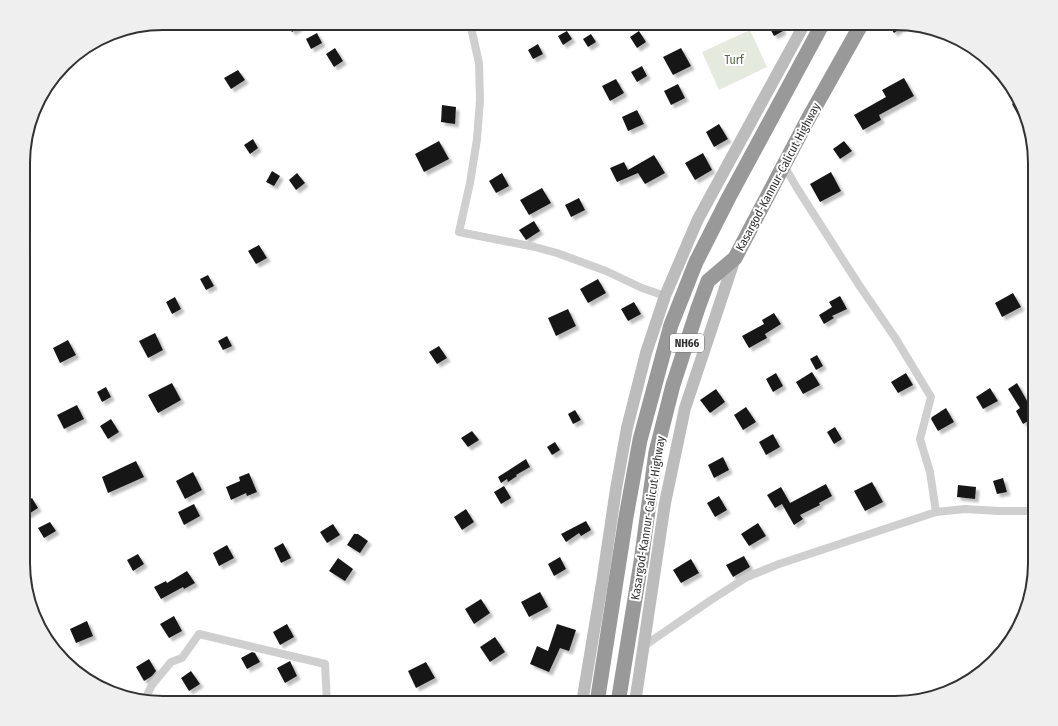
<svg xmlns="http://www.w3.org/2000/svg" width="1058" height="726" viewBox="0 0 1058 726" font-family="'Fira Sans Condensed',sans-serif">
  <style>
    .green { fill: #e5eade }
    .building { fill: #191919; filter: url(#shadow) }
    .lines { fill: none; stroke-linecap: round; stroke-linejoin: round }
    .street { stroke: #cfcfcf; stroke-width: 8 }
    .secondary { stroke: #bcbcbc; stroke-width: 12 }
    .highway { stroke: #999; stroke-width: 15 }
    .labels { text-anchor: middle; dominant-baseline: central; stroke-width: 4; stroke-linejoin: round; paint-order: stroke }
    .shield { fill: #fff; stroke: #707070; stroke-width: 1 }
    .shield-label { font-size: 11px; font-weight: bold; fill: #323232 }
    .park-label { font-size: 12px; fill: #586a42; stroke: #fff }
    .street-label { font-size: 12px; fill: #323232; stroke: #fff }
    .rim { fill: none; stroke: #323232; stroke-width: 2 }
  </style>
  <defs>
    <filter id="shadow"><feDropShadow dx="3.5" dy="3.5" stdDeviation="1" flood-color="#0004"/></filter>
  </defs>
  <rect width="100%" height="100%" fill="#fff"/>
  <path class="green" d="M 750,30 L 767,67 L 719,90 L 702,52 Z"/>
  <g class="building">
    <path d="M 286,23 L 305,23 L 292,32 Z"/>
    <path d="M 767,23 L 779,23 L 783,31 L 774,36 Z"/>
    <path d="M 887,23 L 904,23 L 906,24 L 894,33 Z"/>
    <path d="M 567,31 L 572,39 L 563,45 L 558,36 Z"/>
    <path d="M 639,31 L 646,42 L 637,48 L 630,37 Z"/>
    <path d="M 317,33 L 322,43 L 311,49 L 306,39 Z"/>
    <path d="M 591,34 L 596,42 L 588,47 L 583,39 Z"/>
    <path d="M 538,44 L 543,54 L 533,59 L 528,50 Z"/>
    <path d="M 335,48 L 343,61 L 334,67 L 326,54 Z"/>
    <path d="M 681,48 L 691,66 L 673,75 L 663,57 Z"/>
    <path d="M 642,66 L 647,76 L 637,82 L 631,72 Z"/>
    <path d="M 238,70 L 245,80 L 231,89 L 224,78 Z"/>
    <path d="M 904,78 L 914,96 L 879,115 L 881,120 L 863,130 L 854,115 L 886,97 L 882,90 Z"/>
    <path d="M 616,79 L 624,93 L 610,101 L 602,86 Z"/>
    <path d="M 678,84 L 685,98 L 671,105 L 664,91 Z"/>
    <path d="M 1019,100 L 1027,125 L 1024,126 L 1012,104 Z"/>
    <path d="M 442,105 L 456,107 L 455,124 L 441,122 Z"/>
    <path d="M 637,110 L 644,124 L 628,131 L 622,117 Z"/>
    <path d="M 719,124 L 728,139 L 714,147 L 706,132 Z"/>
    <path d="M 253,139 L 258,148 L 250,154 L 244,145 Z"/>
    <path d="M 439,141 L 449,159 L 424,172 L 415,154 Z"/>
    <path d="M 844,141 L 852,151 L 840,159 L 833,149 Z"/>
    <path d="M 703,153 L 712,170 L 695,180 L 685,163 Z"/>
    <path d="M 654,155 L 665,173 L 645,184 L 638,173 L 617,182 L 610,168 L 624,162 L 628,170 Z"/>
    <path d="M 272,171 L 280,176 L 274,186 L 266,182 Z"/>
    <path d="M 831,172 L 841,191 L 820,202 L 810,184 Z"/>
    <path d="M 297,173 L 305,183 L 296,190 L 289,180 Z"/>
    <path d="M 502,173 L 509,186 L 496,193 L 489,181 Z"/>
    <path d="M 542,188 L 551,203 L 529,215 L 520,200 Z"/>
    <path d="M 579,198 L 585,210 L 571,217 L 565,205 Z"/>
    <path d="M 534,221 L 540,231 L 526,240 L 519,230 Z"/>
    <path d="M 259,245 L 267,258 L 256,264 L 248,251 Z"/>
    <path d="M 208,275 L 214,286 L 206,290 L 200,279 Z"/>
    <path d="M 598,279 L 606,293 L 588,303 L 580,289 Z"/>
    <path d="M 1013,293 L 1021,307 L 1002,317 L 995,303 Z"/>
    <path d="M 840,296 L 847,309 L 832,316 L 834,318 L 824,324 L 819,315 L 832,307 L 829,302 Z"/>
    <path d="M 175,297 L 181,309 L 172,314 L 166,302 Z"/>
    <path d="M 634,302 L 641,314 L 628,321 L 621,309 Z"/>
    <path d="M 568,309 L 576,326 L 556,336 L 548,318 Z"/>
    <path d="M 774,313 L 781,324 L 765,334 L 767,338 L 749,348 L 742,336 L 764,324 L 762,320 Z"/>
    <path d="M 155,333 L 163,350 L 148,358 L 139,341 Z"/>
    <path d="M 227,336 L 232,346 L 223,350 L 218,341 Z"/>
    <path d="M 68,340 L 76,355 L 60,363 L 53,348 Z"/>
    <path d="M 439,346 L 447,358 L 437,364 L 429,352 Z"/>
    <path d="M 817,355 L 823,366 L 816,370 L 810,359 Z"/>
    <path d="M 812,372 L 820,385 L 803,394 L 796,382 Z"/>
    <path d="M 776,373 L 783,386 L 773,392 L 766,379 Z"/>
    <path d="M 906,373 L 913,385 L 898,393 L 891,382 Z"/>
    <path d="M 172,383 L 181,400 L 158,413 L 148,395 Z"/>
    <path d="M 1017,383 L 1035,415 L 1035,417 L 1023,424 L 1016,411 L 1020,408 L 1008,389 Z"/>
    <path d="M 106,387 L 111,397 L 102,402 L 97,392 Z"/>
    <path d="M 990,388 L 998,401 L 983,409 L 976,397 Z"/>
    <path d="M 716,389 L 725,402 L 710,413 L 700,400 Z"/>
    <path d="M 77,405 L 84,419 L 64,429 L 57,415 Z"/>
    <path d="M 746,407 L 756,422 L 743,430 L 734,415 Z"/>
    <path d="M 946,408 L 954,422 L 938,431 L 931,419 L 932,417 Z"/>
    <path d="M 575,410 L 581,420 L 573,424 L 568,414 Z"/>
    <path d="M 111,419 L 119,432 L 108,439 L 100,426 Z"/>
    <path d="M 835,427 L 842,439 L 834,444 L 827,432 Z"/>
    <path d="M 472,431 L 479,440 L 468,447 L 461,438 Z"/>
    <path d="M 773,434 L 780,447 L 766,455 L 759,442 Z"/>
    <path d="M 555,442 L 560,450 L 552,455 L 547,447 Z"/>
    <path d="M 723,457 L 729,470 L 714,478 L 708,465 Z"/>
    <path d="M 526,459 L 530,467 L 516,475 L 517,476 L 508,482 L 507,479 L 501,483 L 498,477 Z"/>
    <path d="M 136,461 L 144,477 L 108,493 L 102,477 Z"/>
    <path d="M 193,472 L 202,490 L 185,499 L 176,481 Z"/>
    <path d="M 249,473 L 257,492 L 247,496 L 246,493 L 231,500 L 226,487 L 240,481 L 239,477 Z"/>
    <path d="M 1003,478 L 1007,492 L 997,494 L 993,481 Z"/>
    <path d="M 872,482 L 883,502 L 865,511 L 854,491 Z"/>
    <path d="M 826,484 L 832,496 L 819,503 L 820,505 L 800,515 L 803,519 L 794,525 L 782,504 L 775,508 L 767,495 L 781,487 L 790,503 Z"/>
    <path d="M 958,485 L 976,487 L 975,499 L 957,497 Z"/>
    <path d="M 504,486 L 511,498 L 501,504 L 494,492 Z"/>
    <path d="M 719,496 L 727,510 L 715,517 L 707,503 Z"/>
    <path d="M 32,498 L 38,508 L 24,517 L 24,503 Z"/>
    <path d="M 194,504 L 200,516 L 184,525 L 178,512 Z"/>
    <path d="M 466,509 L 474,522 L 462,530 L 454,517 Z"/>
    <path d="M 586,521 L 591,530 L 581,536 L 579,533 L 566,542 L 561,534 Z"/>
    <path d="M 50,522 L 56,531 L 44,538 L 38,528 Z"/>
    <path d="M 758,523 L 766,536 L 749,546 L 741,534 Z"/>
    <path d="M 333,524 L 340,535 L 327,543 L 320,532 Z"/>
    <path d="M 354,534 L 358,534 L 368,541 L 360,553 L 347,545 Z"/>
    <path d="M 283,543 L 291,558 L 281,563 L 274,548 Z"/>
    <path d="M 227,545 L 234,558 L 219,566 L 213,553 Z"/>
    <path d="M 138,554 L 144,564 L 133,571 L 127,560 Z"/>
    <path d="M 744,556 L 750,567 L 733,577 L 726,565 Z"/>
    <path d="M 560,557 L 566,569 L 554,576 L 548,564 Z"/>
    <path d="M 338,558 L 353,569 L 345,581 L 329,571 Z"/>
    <path d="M 691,559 L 699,573 L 681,583 L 673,570 Z"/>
    <path d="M 187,571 L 195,583 L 184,589 L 183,587 L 161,599 L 154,587 L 166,581 L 167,583 Z"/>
    <path d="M 540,592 L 548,607 L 529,617 L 521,602 Z"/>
    <path d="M 481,599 L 490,613 L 474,624 L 465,609 Z"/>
    <path d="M 174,616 L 182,631 L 169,638 L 160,624 Z"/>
    <path d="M 87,621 L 93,636 L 76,643 L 70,629 Z"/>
    <path d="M 287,624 L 294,637 L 280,645 L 273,632 Z"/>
    <path d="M 557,624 L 576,630 L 569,651 L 560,648 L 549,672 L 530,664 L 537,646 L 548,651 Z"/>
    <path d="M 495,637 L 505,652 L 490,662 L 480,647 Z"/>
    <path d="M 252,652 L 255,653 L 260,662 L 247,669 L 241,658 Z"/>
    <path d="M 149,659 L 156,671 L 152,676 L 144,681 L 136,667 Z"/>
    <path d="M 290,661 L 297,676 L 285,683 L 277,668 Z"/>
    <path d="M 426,662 L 435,678 L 416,688 L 408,671 Z"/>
    <path d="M 191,671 L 200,684 L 189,691 L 181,678 Z"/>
  </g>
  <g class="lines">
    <g class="street">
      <path d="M 470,23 L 479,63 L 480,100 L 477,139 L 470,183 L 459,232 L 535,247 L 557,253 L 606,271 L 642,288 L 665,296"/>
      <path d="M 783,164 L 797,188 L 859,285 L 896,339 L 931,397 L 920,439 L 930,472 L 936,512"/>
      <path d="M 644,646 L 711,600 L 747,577 L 779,564 L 936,512 L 965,509 L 999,511 L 1035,511"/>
      <path d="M 144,701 L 152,685 L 171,662 L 182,658 L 199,634 L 325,664 L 327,703"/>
    </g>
    <g class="secondary">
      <path d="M 582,703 L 602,583 L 616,489 L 627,428 L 646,353 L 665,296 L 698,219 L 805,23"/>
      <path d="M 635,703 L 665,503 L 685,408 L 735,258"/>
    </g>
    <g class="highway">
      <path d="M 597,703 L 626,517 L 640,440 L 671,325 L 696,262 L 729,197 L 823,23"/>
      <path d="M 618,703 L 641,562 L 656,452 L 673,385 L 698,308 L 708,281 L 735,258 L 807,121 L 862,23"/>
    </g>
  </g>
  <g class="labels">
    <rect class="shield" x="670" y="334" width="34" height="18" rx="3"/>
    <g class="shield-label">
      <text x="687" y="343">NH66</text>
    </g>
    <g class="park-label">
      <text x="734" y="60">Turf</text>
    </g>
    <g class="street-label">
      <text transform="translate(778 177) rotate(-62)">Kasargod-Kannur-Calicut Highway</text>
      <text transform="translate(648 518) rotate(-81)">Kasargod-Kannur-Calicut Highway</text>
    </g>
  </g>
  <path d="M0 0H1058V726H0ZM163 30H895A133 133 0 0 1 1028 163V563A133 133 0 0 1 895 696H163A133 133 0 0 1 30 563V163A133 133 0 0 1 163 30Z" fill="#efefef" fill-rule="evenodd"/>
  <path class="rim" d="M163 30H895A133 133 0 0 1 1028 163V563A133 133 0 0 1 895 696H163A133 133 0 0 1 30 563V163A133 133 0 0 1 163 30Z"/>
</svg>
